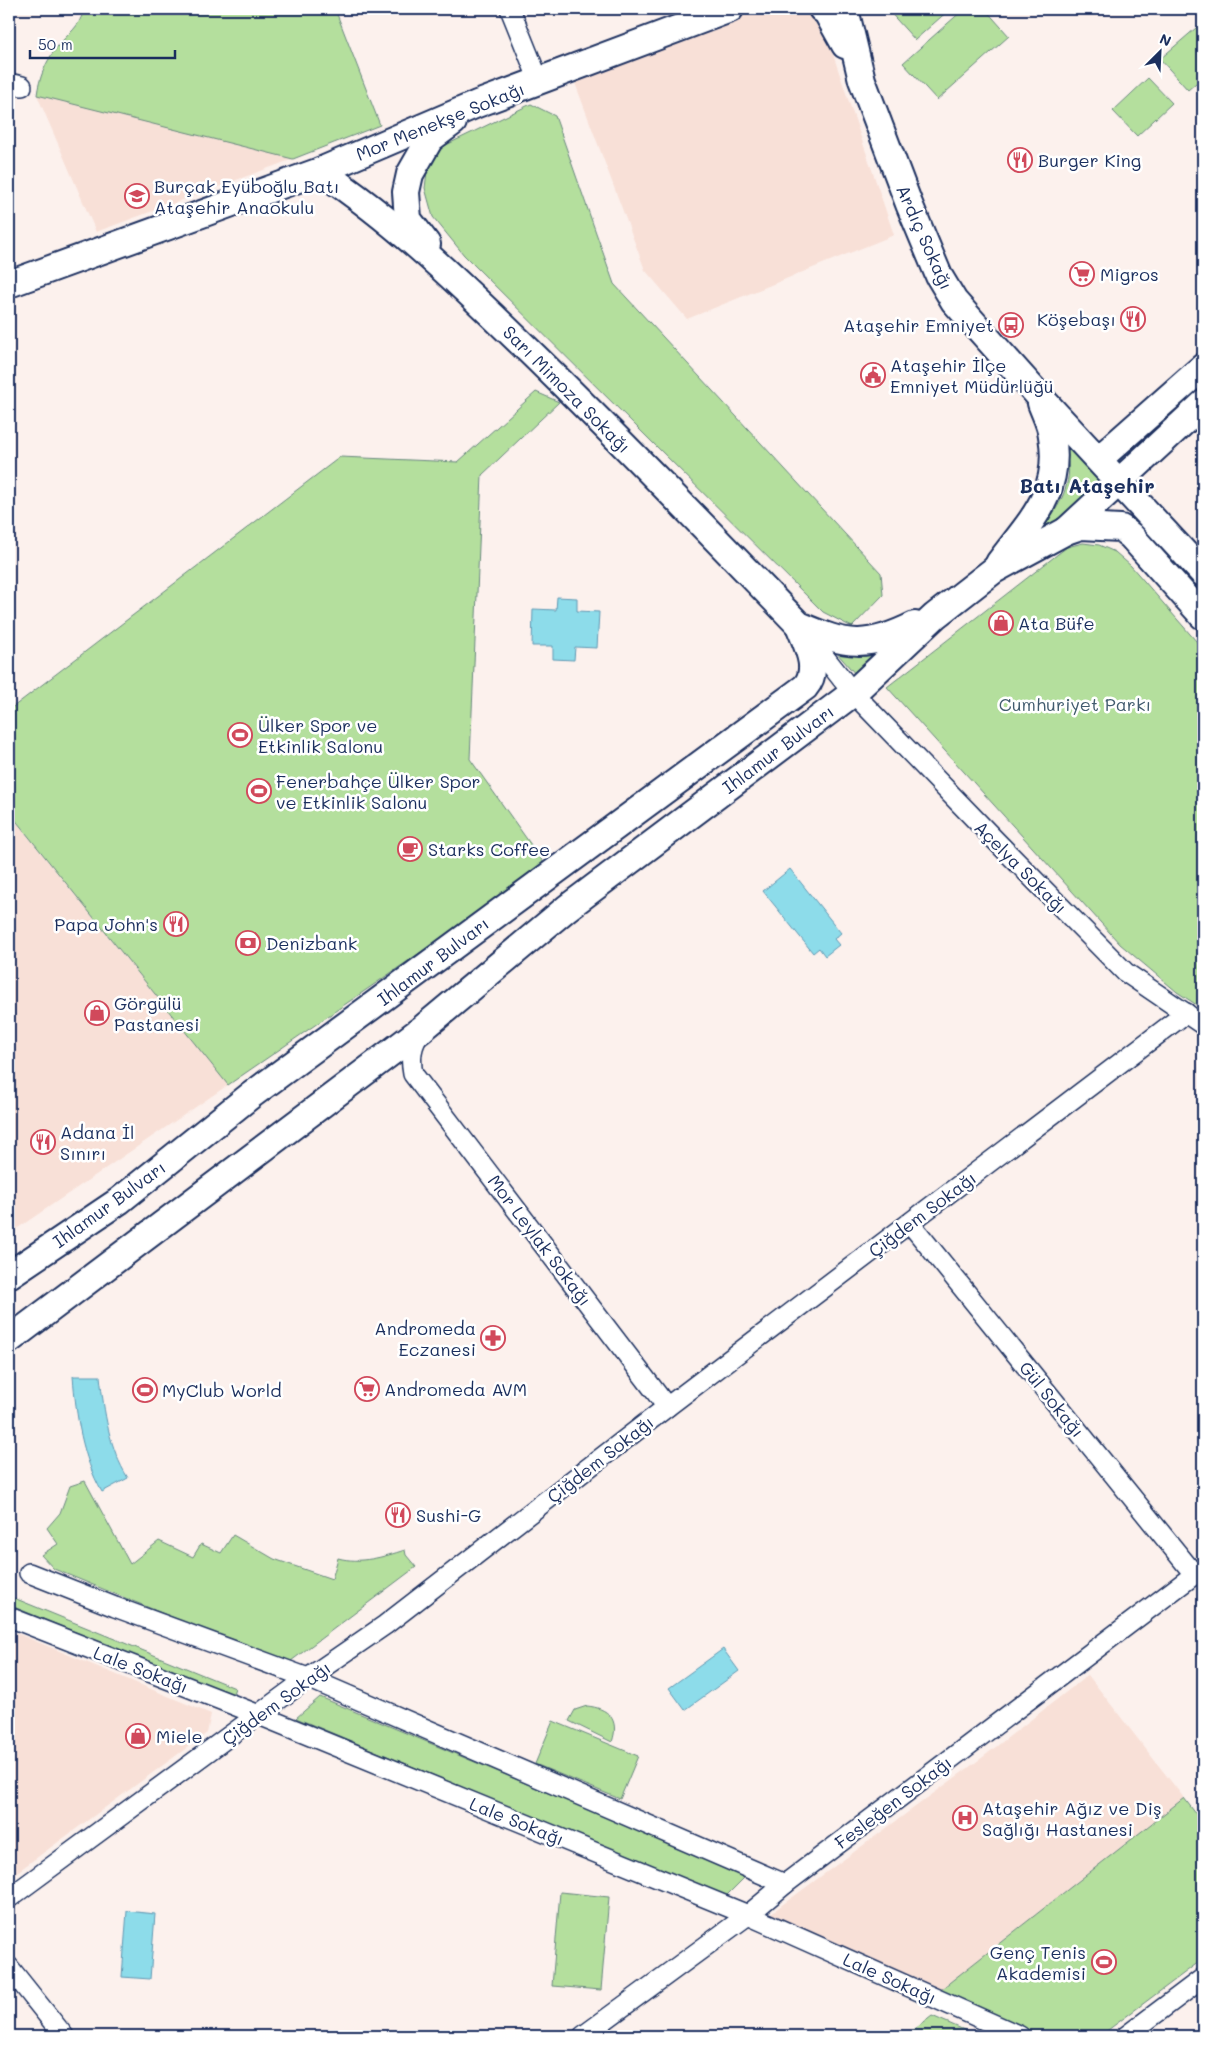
<svg xmlns="http://www.w3.org/2000/svg" width="1212" height="2045" viewBox="0 0 1212 2045" font-family="Mali,sans-serif">
  <style>
    .built { fill: #f8e0d7 }
    .green { fill: #b4df9d; stroke: #68877e }
    .water { fill: #8ddcea; stroke: #5f97b2 }
    .lines { fill: none; stroke-linecap: round; stroke-linejoin: round }
    .street-casing { stroke: #1b2f5e; stroke-width: 22 }
    .secondary-casing { stroke: #1b2f5e; stroke-width: 30 }
    .street { stroke: #fff; stroke-width: 19 }
    .secondary { stroke: #fff; stroke-width: 26 }
    .labels { text-anchor: middle; dominant-baseline: central; stroke-width: 5; stroke-linejoin: round; paint-order: stroke }
    .street-label { font-size: 18px; fill: #1b2f5e; stroke: #fff }
    .poi-label { font-size: 18px; fill: #1b2f5e; stroke: #fff; text-anchor: start }
    .park-label { font-size: 18px; fill: #415b6e; stroke: #fff }
    .quarter-label { font-size: 20px; font-weight: bold; fill: #1b2f5e; stroke: #fff }
  </style>
  <rect width="100%" height="100%" fill="#fcf1ed"/>
  <filter id="ink" filterUnits="userSpaceOnUse"><feTurbulence type="fractalNoise" baseFrequency=".02" numOctaves="2"/><feDisplacementMap in="SourceGraphic" scale="10" xChannelSelector="R" yChannelSelector="G"/><feConvolveMatrix kernelMatrix="1 2 1 2 8 2 1 2 1" color-interpolation-filters="sRGB"/></filter>
  <g filter="url(#ink)">
    <g class="built">
      <path d="M 760,9 L 802,9 L 820,16 L 894,235 L 687,319 L 645,270 L 575,83 Z"/>
      <path d="M 37,95 L 293,159 L 96,232 Z"/>
      <path d="M 9,813 L 228,1085 L 9,1234 Z"/>
      <path d="M 9,1630 L 211,1714 L 207,1733 L 9,1878 Z"/>
      <path d="M 1088,1675 L 1184,1798 L 935,1994 L 767,1916 L 983,1757 Z"/>
    </g>
    <g class="green">
      <path d="M 84,9 L 335,9 L 380,125 L 293,159 L 37,95 C 39,78 46,61 57,47 C 69,32 79,29 84,9 Z"/>
      <path d="M 887,9 L 950,9 L 915,40 Z"/>
      <path d="M 964,9 L 985,9 L 1009,36 L 937,100 L 903,63 Z"/>
      <path d="M 1203,22 L 1203,77 L 1188,90 L 1160,59 Z"/>
      <path d="M 1148,78 L 1172,103 L 1137,136 L 1113,111 Z"/>
      <path d="M 531,104 L 555,116 L 614,284 L 881,573 L 883,595 L 852,627 L 823,612 L 464,255 L 433,217 L 425,188 L 428,163 L 444,146 Z"/>
      <path d="M 536,392 L 559,402 L 482,475 L 470,759 L 546,866 L 228,1085 L 9,812 L 9,710 L 340,457 L 458,462 Z"/>
      <path d="M 1063,440 L 1103,485 L 1043,530 L 1042,528 C 1056,512 1072,486 1068,463 C 1067,456 1064,448 1063,440 Z"/>
      <path d="M 1083,543 L 1099,545 L 1115,552 L 1131,566 L 1203,649 L 1203,1009 L 1177,992 L 1120,944 L 887,687 L 1067,547 Z"/>
      <path d="M 830,645 L 892,645 L 856,675 Z"/>
      <path d="M 85,1481 L 130,1564 L 159,1541 L 193,1557 L 201,1544 L 221,1553 L 233,1535 L 274,1559 L 332,1579 L 338,1558 C 360,1564 383,1557 405,1550 L 406,1555 L 416,1567 L 287,1664 L 54,1569 L 41,1555 L 58,1544 L 47,1528 L 60,1513 L 70,1486 Z"/>
      <path d="M 9,1596 L 235,1688 L 232,1696 L 9,1605 Z"/>
      <path d="M 320,1697 L 746,1876 L 725,1897 L 296,1718 Z"/>
      <path d="M 587,1706 C 608,1708 620,1719 612,1742 L 569,1721 L 575,1710 Z"/>
      <path d="M 553,1721 L 638,1756 L 620,1799 L 535,1764 Z"/>
      <path d="M 1184,1798 L 1203,1823 L 1203,1959 L 1100,2036 L 1041,2036 L 935,1994 Z"/>
      <path d="M 560,1892 L 609,1897 L 601,1990 L 552,1986 Z"/>
      <path d="M 932,2016 L 978,2036 L 906,2036 Z"/>
    </g>
    <g class="water">
      <path d="M 557,597 L 577,598 L 577,611 L 599,612 L 597,648 L 575,647 L 574,660 L 553,659 L 553,646 L 532,646 L 533,609 L 556,610 Z"/>
      <path d="M 790,869 L 841,933 L 834,939 L 839,945 L 825,956 L 819,948 L 813,953 L 763,891 Z"/>
      <path d="M 73,1376 L 100,1376 C 104,1412 109,1448 128,1478 L 102,1492 C 82,1457 76,1415 73,1376 Z"/>
      <path d="M 723,1649 L 739,1671 L 685,1710 L 669,1688 Z"/>
      <path d="M 127,1911 L 155,1914 L 150,1979 L 122,1977 Z"/>
    </g>
    <g class="lines">
      <defs>
        <g id="street">
          <path d="M 510,9 L 539,81"/>
          <path d="M 9,83 L 22,86"/>
          <path d="M 808,636 L 853,693 L 996,841 L 1125,972 L 1203,1025"/>
          <path d="M 421,1032 C 411,1045 410,1058 413,1074 L 667,1407"/>
          <path d="M 910,1223 L 1194,1574"/>
          <path d="M 29,1573 L 115,1607 L 308,1678 L 785,1884"/>
          <path d="M 9,1617 L 259,1715 L 748,1915 L 1020,2036"/>
          <path d="M 9,1898 L 308,1678 L 385,1625 L 667,1407 L 1186,1013"/>
          <path d="M 9,1967 L 64,2036"/>
          <path d="M 583,2036 L 748,1915 L 785,1884 L 1203,1568"/>
          <path d="M 1126,2036 L 1203,1978"/>
        </g>
        <g id="secondary">
          <path d="M 822,9 L 826,11 L 845,45"/>
          <path d="M 845,9 L 862,80 L 909,204 L 939,276 L 954,301 L 1039,396 L 1203,573"/>
          <path d="M 320,171 C 394,220 459,283 523,345 C 617,436 708,531 799,625 C 847,646 867,649 915,625"/>
          <path d="M 427,244 L 408,219 L 406,192 L 410,174 L 430,139 L 453,122"/>
          <path d="M 9,284 L 320,171 L 477,104 L 730,9"/>
          <path d="M 1099,459 L 1203,367"/>
          <path d="M 1066,531 L 1203,404"/>
          <path d="M 999,563 C 1030,521 1062,493 1052,436 C 1051,425 1045,414 1041,403"/>
          <path d="M 9,1275 L 119,1201 L 250,1096 L 805,687 C 821,669 806,644 799,625"/>
          <path d="M 9,1340 L 422,1029 L 567,908 L 853,693 L 935,616 L 994,570 L 1066,531 L 1081,526 L 1121,528 L 1131,536 L 1203,616"/>
        </g>
      </defs>
      <use href="#street" class="street-casing"/>
      <use href="#secondary" class="secondary-casing"/>
      <use href="#street" class="street"/>
      <use href="#secondary" class="secondary"/>
    </g>
  </g>
  <defs>
    <symbol id="restaurant-ring" viewBox="-11 -11 22 22"><circle r="9.5" fill="#fff" stroke="#d1495b" stroke-width="1.5"/><path d="M-5-6h1v4h1v-4h1v4h1v-4h1v5L-1.5 .5V6h-2V.5L-5-1ZM5-6V6H3V1.5H1.5Q1.5-4 5-6Z" fill="#d1495b"/></symbol>
    <symbol id="school-ring" viewBox="-11 -11 22 22"><circle r="9.5" fill="#fff" stroke="#d1495b" stroke-width="1.5"/><path d="M0-5L7-2L0 1L-7-2ZM-4 1L0 2.5L4 1V4Q0 6-4 4Z" fill="#d1495b"/></symbol>
    <symbol id="supermarket-ring" viewBox="-11 -11 22 22"><circle r="9.5" fill="#fff" stroke="#d1495b" stroke-width="1.5"/><path d="M-6-5.5h2.5l.6 2H6L4.5 2H-2.5L-4.4-4H-6ZM-1.5 3.2a1.3 1.3 0 1 0 .1 0ZM3 3.2a1.3 1.3 0 1 0 .1 0Z" fill="#d1495b"/></symbol>
    <symbol id="bus-ring" viewBox="-11 -11 22 22"><circle r="9.5" fill="#fff" stroke="#d1495b" stroke-width="1.5"/><path d="M-5-6H5V4H4V6H2V4H-2V6H-4V4H-5ZM-3.5-4V0h7V-4ZM-3.5 1.2v1.5H-2V1.2ZM2 1.2v1.5H3.5V1.2Z" fill="#d1495b"/></symbol>
    <symbol id="civic-ring" viewBox="-11 -11 22 22"><circle r="9.5" fill="#fff" stroke="#d1495b" stroke-width="1.5"/><path d="M-.6-6.5H3V-4.5H.6V-3L4-1V1h2V6H-6V1h2V-1L-.6-3ZM-1.2 2.5V6h2.4V2.5Z" fill="#d1495b"/></symbol>
    <symbol id="shop-ring" viewBox="-11 -11 22 22"><circle r="9.5" fill="#fff" stroke="#d1495b" stroke-width="1.5"/><path d="M-5-2.5h2.3a2.7 3.5 0 0 1 5.4 0H5L5.5 6h-11ZM-1.5-2.5h3a1.5 2.3 0 0 0-3 0Z" fill="#d1495b"/></symbol>
    <symbol id="stadium-ring" viewBox="-11 -11 22 22"><circle r="9.5" fill="#fff" stroke="#d1495b" stroke-width="1.5"/><path d="M0-5a6.5 5 0 1 0 0 10a6.5 5 0 1 0 0-10ZM-3.5-1.8h7v3.6h-7Z" fill="#d1495b"/></symbol>
    <symbol id="cafe-ring" viewBox="-11 -11 22 22"><circle r="9.5" fill="#fff" stroke="#d1495b" stroke-width="1.5"/><path d="M-5.5-4.5H6V0H3Q3 3.5 0 3.5H-2.5Q-5.5 3.5-5.5 0ZM3-3.2v2h1.7v-2ZM-6 4.5H4V6H-6Z" fill="#d1495b"/></symbol>
    <symbol id="bank-ring" viewBox="-11 -11 22 22"><circle r="9.5" fill="#fff" stroke="#d1495b" stroke-width="1.5"/><path d="M-6-4H6V4H-6ZM0-2.3a2.3 2.3 0 1 0 0 4.6a2.3 2.3 0 1 0 0-4.6Z" fill="#d1495b"/></symbol>
    <symbol id="pharmacy-ring" viewBox="-11 -11 22 22"><circle r="9.5" fill="#fff" stroke="#d1495b" stroke-width="1.5"/><path d="M-2-6h4v4h4v4h-4v4h-4v-4h-4v-4h4Z" fill="#d1495b"/></symbol>
    <symbol id="hospital-ring" viewBox="-11 -11 22 22"><circle r="9.5" fill="#fff" stroke="#d1495b" stroke-width="1.5"/><path d="M-5-5h3v3.5h4V-5h3V5h-3V1.5h-4V5h-3Z" fill="#d1495b"/></symbol>
  </defs>
  <g fill-rule="evenodd">
    <use href="#restaurant-ring" x="1006" y="146" width="28" height="28"/>
    <use href="#school-ring" x="123" y="182" width="28" height="28"/>
    <use href="#supermarket-ring" x="1068" y="260" width="28" height="28"/>
    <use href="#restaurant-ring" x="1119" y="305" width="28" height="28"/>
    <use href="#bus-ring" x="997" y="311" width="28" height="28"/>
    <use href="#civic-ring" x="859" y="361" width="28" height="28"/>
    <use href="#shop-ring" x="987" y="609" width="28" height="28"/>
    <use href="#stadium-ring" x="226" y="721" width="28" height="28"/>
    <use href="#stadium-ring" x="245" y="777" width="28" height="28"/>
    <use href="#cafe-ring" x="396" y="835" width="28" height="28"/>
    <use href="#restaurant-ring" x="162" y="910" width="28" height="28"/>
    <use href="#bank-ring" x="234" y="929" width="28" height="28"/>
    <use href="#shop-ring" x="83" y="999" width="28" height="28"/>
    <use href="#restaurant-ring" x="29" y="1128" width="28" height="28"/>
    <use href="#pharmacy-ring" x="479" y="1324" width="28" height="28"/>
    <use href="#supermarket-ring" x="353" y="1375" width="28" height="28"/>
    <use href="#stadium-ring" x="131" y="1376" width="28" height="28"/>
    <use href="#restaurant-ring" x="384" y="1501" width="28" height="28"/>
    <use href="#shop-ring" x="124" y="1722" width="28" height="28"/>
    <use href="#hospital-ring" x="951" y="1804" width="28" height="28"/>
    <use href="#stadium-ring" x="1090" y="1948" width="28" height="28"/>
  </g>
  <g class="labels">
    <g class="street-label">
      <text transform="translate(440 121) rotate(-22)">Mor Menekşe Sokağı</text>
      <text transform="translate(925 237) rotate(66)">Ardıç Sokağı</text>
      <text transform="translate(567 389) rotate(45)">Sarı Mimoza Sokağı</text>
      <text transform="translate(778 749) rotate(-37)">Ihlamur Bulvarı</text>
      <text transform="translate(1021 867) rotate(45)">Açelya Sokağı</text>
      <text transform="translate(433 961) rotate(-37)">Ihlamur Bulvarı</text>
      <text transform="translate(109 1204) rotate(-36)">Ihlamur Bulvarı</text>
      <text transform="translate(922 1214) rotate(-37)">Çiğdem Sokağı</text>
      <text transform="translate(540 1240) rotate(53)">Mor Leylak Sokağı</text>
      <text transform="translate(1052 1399) rotate(51)">Gül Sokağı</text>
      <text transform="translate(600 1459) rotate(-38)">Çiğdem Sokağı</text>
      <text transform="translate(141 1669) rotate(21)">Lale Sokağı</text>
      <text transform="translate(276 1703) rotate(-36)">Çiğdem Sokağı</text>
      <text transform="translate(893 1802) rotate(-37)">Fesleğen Sokağı</text>
      <text transform="translate(517 1821) rotate(22)">Lale Sokağı</text>
      <text transform="translate(890 1978) rotate(24)">Lale Sokağı</text>
    </g>
    <g class="poi-label">
      <text x="1038" y="160">Burger King</text>
      <text x="154" y="186">Burçak Eyüboğlu Batı<tspan x="154" dy="21">Ataşehir Anaokulu</tspan></text>
      <text x="1100" y="274">Migros</text>
      <text x="1116" y="319" text-anchor="end">Köşebaşı</text>
      <text x="994" y="325" text-anchor="end">Ataşehir Emniyet</text>
      <text x="890" y="365">Ataşehir İlçe<tspan x="890" dy="21">Emniyet Müdürlüğü</tspan></text>
      <text x="1018" y="623">Ata Büfe</text>
      <text x="258" y="725">Ülker Spor ve<tspan x="258" dy="21">Etkinlik Salonu</tspan></text>
      <text x="276" y="781">Fenerbahçe Ülker Spor<tspan x="276" dy="21">ve Etkinlik Salonu</tspan></text>
      <text x="428" y="849">Starks Coffee</text>
      <text x="158" y="924" text-anchor="end">Papa John's</text>
      <text x="266" y="943">Denizbank</text>
      <text x="114" y="1003">Görgülü<tspan x="114" dy="21">Pastanesi</tspan></text>
      <text x="60" y="1132">Adana İl<tspan x="60" dy="21">Sınırı</tspan></text>
      <text x="476" y="1328" text-anchor="end">Andromeda<tspan x="476" dy="21">Eczanesi</tspan></text>
      <text x="384" y="1389">Andromeda AVM</text>
      <text x="162" y="1390">MyClub World</text>
      <text x="416" y="1515">Sushi-G</text>
      <text x="156" y="1736">Miele</text>
      <text x="982" y="1808">Ataşehir Ağız ve Diş<tspan x="982" dy="21">Sağlığı Hastanesi</tspan></text>
      <text x="1086" y="1952" text-anchor="end">Genç Tenis<tspan x="1086" dy="21">Akademisi</tspan></text>
    </g>
    <g class="park-label">
      <text x="1075" y="704">Cumhuriyet Parkı</text>
    </g>
    <g class="quarter-label">
      <text x="1087" y="485">Batı Ataşehir</text>
    </g>
  </g>
  <rect width="1212" height="2045" fill="none" stroke="#fff" stroke-width="30"/>
  <rect x="15" y="15" width="1182" height="2015" fill="none" stroke="#1b2f5e" stroke-width="2" filter="url(#ink)"/>
  <g transform="translate(1160 52) rotate(24)" stroke="#ffffff" stroke-width="4" paint-order="stroke">
  <path d="M0-4L9 19L0 12L-9 19Z" fill="#1b2f5e"/>
  <text y="-8" font-size="14" font-weight="bold" text-anchor="middle" fill="#1b2f5e">N</text>
  </g>
  <path d="M30 50v8h145v-8" fill="none" stroke="#1b2f5e" stroke-width="2.5"/>
  <text x="38" y="50" font-size="15" fill="#1b2f5e" stroke="#ffffff" stroke-width="4" paint-order="stroke">50 m</text>
</svg>
